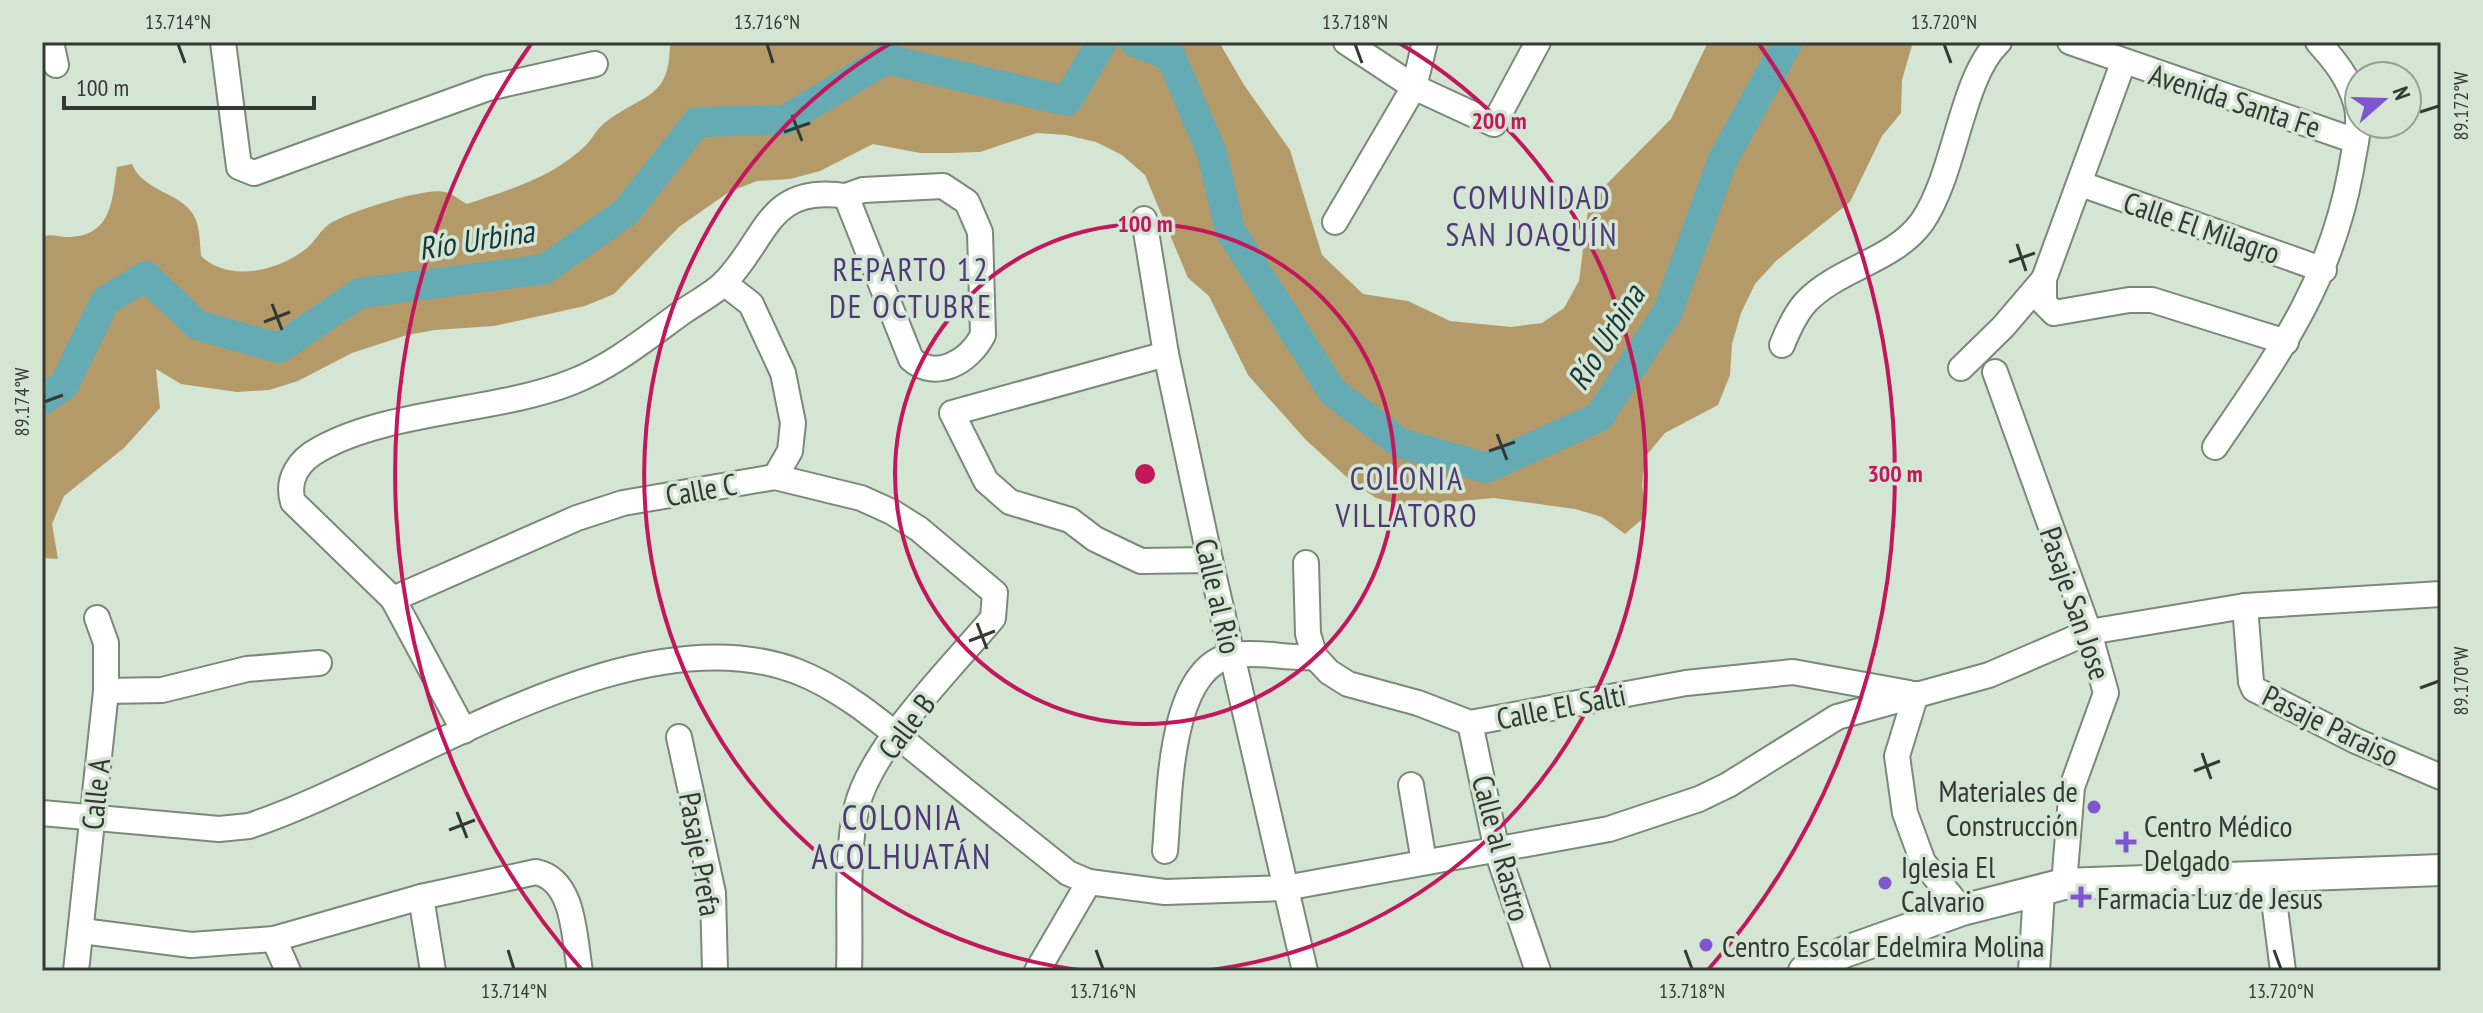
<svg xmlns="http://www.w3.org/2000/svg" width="2483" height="1013" viewBox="0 0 2483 1013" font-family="'PT Sans Narrow',sans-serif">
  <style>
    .forest { fill: #b59a69 }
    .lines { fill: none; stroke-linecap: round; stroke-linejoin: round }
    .river { stroke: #64abb3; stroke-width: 30 }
    .minor-casing { stroke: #7a8979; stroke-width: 28 }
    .major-casing { stroke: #7a8979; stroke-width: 34 }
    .minor { stroke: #fff; stroke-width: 24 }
    .major { stroke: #fff; stroke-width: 30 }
    .ticks { fill: none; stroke: #343a33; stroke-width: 3 }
    .ring { fill: none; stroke: #c2185b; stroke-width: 4 }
    .poi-dot { fill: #7f56d0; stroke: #d5e5d3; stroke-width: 3 }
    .labels { text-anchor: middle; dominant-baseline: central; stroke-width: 7; stroke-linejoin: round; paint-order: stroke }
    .street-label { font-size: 30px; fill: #343a33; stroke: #d5e5d3 }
    .poi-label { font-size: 30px; fill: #343a33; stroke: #d5e5d3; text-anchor: start }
    .neighbourhood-label { font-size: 32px; letter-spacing: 2px; fill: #4d3a77; stroke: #d5e5d3 }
    .water-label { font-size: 32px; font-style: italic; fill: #15393c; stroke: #d5e5d3 }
    .quarter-label { font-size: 34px; letter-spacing: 2px; fill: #4d3a77; stroke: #d5e5d3 }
    .centre { fill: #c2185b; stroke: #d5e5d3; stroke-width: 4 }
    .ring-label { font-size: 24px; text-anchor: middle; font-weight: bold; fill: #c2185b; stroke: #d5e5d3; stroke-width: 7; stroke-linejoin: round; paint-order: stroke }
    .neatline { fill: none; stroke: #343a33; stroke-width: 3 }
    .ticks-label { font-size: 20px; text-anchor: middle; fill: #343a33 }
  </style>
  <rect width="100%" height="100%" fill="#d5e5d3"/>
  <path class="forest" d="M 670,42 L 1219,42 L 1244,85 L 1290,150 L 1322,255 L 1363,294 L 1408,301 L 1450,321 L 1511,327 L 1542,323 L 1564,308 L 1579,281 L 1589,202 L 1671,119 L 1708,42 L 1913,42 L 1902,80 L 1901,113 L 1882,136 L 1850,202 L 1776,261 L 1755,284 L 1741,313 L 1732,344 L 1730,375 L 1718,405 L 1665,433 L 1645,457 L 1642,486 L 1647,515 L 1625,534 L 1602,517 L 1575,509 L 1494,498 L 1405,506 L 1376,498 L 1351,481 L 1306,440 L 1248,375 L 1209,296 L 1188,278 L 1145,175 L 1122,155 L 1096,142 L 1066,135 L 1037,133 L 980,152 L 950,153 L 920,153 L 873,144 L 820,171 L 790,179 L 757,181 L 729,192 L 679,227 L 614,294 L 585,306 L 494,326 L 435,330 L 407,335 L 352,353 L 298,381 L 269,390 L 237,392 L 181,384 L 156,369 L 160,408 L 124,448 L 64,496 L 52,524 L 58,559 L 42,558 L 42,237 C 52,233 57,237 67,237 C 112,237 112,201 117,167 L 132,164 C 144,194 188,192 197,223 C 200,233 200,246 201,256 C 229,283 279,271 307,248 C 315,241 320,231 328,225 C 345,213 425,187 445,192 C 452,193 461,201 467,204 C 508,190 555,177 587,144 C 594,136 598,127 607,121 C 645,93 670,99 670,42 Z"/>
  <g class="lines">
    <g class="river">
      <path d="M 1135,42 L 1171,57 L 1212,153 L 1230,230 L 1332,391 L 1400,443 L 1486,468 L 1599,417 L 1668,311 L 1723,159 L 1788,42"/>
      <path d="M 42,400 L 64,385 L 105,301 L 146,276 L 197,325 L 279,348 L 360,293 L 545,269 L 626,212 L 697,122 L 785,120 L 886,59 L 1067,101 L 1102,42"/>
    </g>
    <defs>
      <g id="minor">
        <path d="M 51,42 L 56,65"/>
        <path d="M 223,42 L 239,167 L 254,173 L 488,88 L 595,64"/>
        <path d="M 1346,42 L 1414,87 L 1494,124 L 1538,42"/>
        <path d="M 2070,42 L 2356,141"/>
        <path d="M 2123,63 L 2044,279 L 2044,303 L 2054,313 L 2129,300 L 2152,300 L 2286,342"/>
        <path d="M 2081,184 L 2324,270"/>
        <path d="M 1144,219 L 1166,354 L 1210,560 L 1305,971"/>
        <path d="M 1335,222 L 1414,87 L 1425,42"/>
        <path d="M 724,283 L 751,304 L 783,373 L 793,423 L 790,451 L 775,477"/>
        <path d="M 1782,345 C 1788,330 1795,314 1806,302 C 1838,268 1894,261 1922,222 C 1956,173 1961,77 1999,42"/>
        <path d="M 1166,354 L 952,413 L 986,481 L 1010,502 L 1070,520 L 1095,539 L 1141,561 L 1210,560"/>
        <path d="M 1961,368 L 2003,327 L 2044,279"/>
        <path d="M 1995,372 L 2089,632 L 2106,693 L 2072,787 L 2064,884"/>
        <path d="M 2215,447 C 2279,353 2330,284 2351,170 C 2354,149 2362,124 2356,103 C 2349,78 2335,61 2318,42"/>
        <path d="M 1306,563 L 1308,634 L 1315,657 L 1329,672 L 1348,684 L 1418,703 L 1470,723 L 1686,683 L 1793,672 L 1909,693"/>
        <path d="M 393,599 L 577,518 L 623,503 L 775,477 L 861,498 L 892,512 L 919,529 L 995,593 L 993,618 C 953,666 872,746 857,806 C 845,855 851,920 849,971"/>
        <path d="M 2245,606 L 2251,682 L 2254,689 L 2356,741 L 2441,777"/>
        <path d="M 106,691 L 162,690 L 247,669 L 319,663"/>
        <path d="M 1916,694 L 1897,756 L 1905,813 L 1923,862 L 1962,910"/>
        <path d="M 1470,723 L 1497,851 L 1538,971"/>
        <path d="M 464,731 L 393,599 L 293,502 C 286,479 299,460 320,449 C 389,410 497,412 572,382 C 613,366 648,337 684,311 C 697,302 713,294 724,283 C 768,238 767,184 846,196 L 911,359 C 936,381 969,362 983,335 L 980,232 L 967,202 L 943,186 L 863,190 L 846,196"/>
        <path d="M 679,737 L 713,893 L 715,971"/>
        <path d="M 1411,785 L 1424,862"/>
        <path d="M 42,813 L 219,829 L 249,826 C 406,774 630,609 796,671 C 846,690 890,730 931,763 C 976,800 1022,836 1068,873 L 1089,882 L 1165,892 L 1285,888 L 1609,829 L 1699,799 L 1728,785 L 1837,717 L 1989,675 L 2089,632 L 2245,606 L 2441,594"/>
        <path d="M 1165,851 C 1170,801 1167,664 1235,655 C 1261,651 1288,659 1315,657"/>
        <path d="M 2271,877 L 2283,971"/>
        <path d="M 421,897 L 433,971"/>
        <path d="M 82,931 L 191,945 L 274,939 L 421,897 L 536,872 C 575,880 574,938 580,971"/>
        <path d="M 274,939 L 288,971"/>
        <path d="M 76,971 L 106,691 L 106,643 L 97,618"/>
        <path d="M 1037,971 L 1089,882"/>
      </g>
      <g id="major">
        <path d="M 1804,971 L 1847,951 L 1962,910 L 2064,884 L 2441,870"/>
        <path d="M 2034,971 L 2039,892"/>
      </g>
    </defs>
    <use href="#minor" class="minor-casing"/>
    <use href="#major" class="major-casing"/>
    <use href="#minor" class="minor"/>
    <use href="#major" class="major"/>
  </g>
  <path class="ticks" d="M 178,44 L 185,63M 767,44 L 773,63M 1355,44 L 1362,63M 1944,44 L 1951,63M 2420,112 L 2439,106M 792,115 L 802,141M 784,132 L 810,123M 2017,244 L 2026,271M 2009,262 L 2035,253M 272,304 L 282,330M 264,322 L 290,312M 44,402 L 63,395M 1497,434 L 1507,460M 1489,451 L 1515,442M 977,623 L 987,649M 969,641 L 995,631M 2420,688 L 2439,681M 2202,753 L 2211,779M 2194,771 L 2220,761M 457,812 L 467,838M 449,830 L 475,820M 508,950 L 514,969M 1096,950 L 1103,969M 1685,950 L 1692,969M 2274,950 L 2281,969"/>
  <g class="ring">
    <circle cx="1145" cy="474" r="250"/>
    <path d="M1088 971A500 500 0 0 1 891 43M1399 43A500 500 0 0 1 1202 971"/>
    <path d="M583 971A750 750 0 0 1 531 44M1759 44A750 750 0 0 1 1707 971"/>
  </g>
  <g class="poi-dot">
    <circle cx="2094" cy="807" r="8"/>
    <path d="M2122 830h8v8h8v8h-8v8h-8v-8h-8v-8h8z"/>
    <circle cx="1885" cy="883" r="8"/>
    <path d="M2077 885h8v8h8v8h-8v8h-8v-8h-8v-8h8z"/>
    <circle cx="1706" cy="945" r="8"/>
  </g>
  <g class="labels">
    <g class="street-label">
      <text transform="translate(2235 100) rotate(18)">Avenida Santa Fe</text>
      <text transform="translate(2202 227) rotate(19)">Calle El Milagro</text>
      <text transform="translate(701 489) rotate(-10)">Calle C</text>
      <text transform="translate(1219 596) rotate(77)">Calle al Rio</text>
      <text transform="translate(2076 603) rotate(71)">Pasaje San Jose</text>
      <text transform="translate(1561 706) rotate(-11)">Calle El Salti</text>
      <text transform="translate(2331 725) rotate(26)">Pasaje Paraiso</text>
      <text transform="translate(906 726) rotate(-53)">Calle B</text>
      <text transform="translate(95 794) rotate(-84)">Calle A</text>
      <text transform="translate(1502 848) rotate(75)">Calle al Rastro</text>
      <text transform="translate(701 854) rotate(80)">Pasaje Prefa</text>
    </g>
    <g class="poi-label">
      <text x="2078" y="790" text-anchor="end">Materiales de<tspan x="2078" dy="34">Construcción</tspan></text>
      <text x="2144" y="825">Centro Médico<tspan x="2144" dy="34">Delgado</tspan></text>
      <text x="1901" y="866">Iglesia El<tspan x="1901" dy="34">Calvario</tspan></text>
      <text x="2097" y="897">Farmacia Luz de Jesus</text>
      <text x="1722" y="945">Centro Escolar Edelmira Molina</text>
    </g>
    <g class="neighbourhood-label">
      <text x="1532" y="197">COMUNIDAD<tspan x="1532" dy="37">SAN JOAQUÍN</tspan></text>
      <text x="911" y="269">REPARTO 12<tspan x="911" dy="37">DE OCTUBRE</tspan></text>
      <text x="1407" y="478">COLONIA<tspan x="1407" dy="37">VILLATORO</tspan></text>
    </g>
    <g class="water-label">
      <text transform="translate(476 239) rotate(-9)">Río Urbina</text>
      <text transform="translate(1605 337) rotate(-58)">Río Urbina</text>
    </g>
    <g class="quarter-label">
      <text x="902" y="817">COLONIA<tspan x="902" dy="39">ACOLHUATÁN</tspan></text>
    </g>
  </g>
  <circle cx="1145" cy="474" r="12" class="centre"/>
  <g class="ring-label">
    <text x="1499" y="129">200 m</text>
    <text x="1145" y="232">100 m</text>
    <text x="1895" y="482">300 m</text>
  </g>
  <rect width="2483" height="1013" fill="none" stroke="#d5e5d3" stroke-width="88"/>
  <g transform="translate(2383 100) rotate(70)"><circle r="38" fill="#d5e5d3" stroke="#95a193" stroke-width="2"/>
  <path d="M0-6L14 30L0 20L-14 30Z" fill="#7f56d0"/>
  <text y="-12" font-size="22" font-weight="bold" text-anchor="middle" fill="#343a33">N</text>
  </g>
  <path d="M64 96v12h250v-12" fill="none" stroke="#343a33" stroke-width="4"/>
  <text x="76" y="96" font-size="24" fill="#343a33" stroke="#d5e5d3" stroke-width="6" paint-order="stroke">100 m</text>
  <rect x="44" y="44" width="2395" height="925" class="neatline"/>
  <g class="ticks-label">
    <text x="178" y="29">13.714°N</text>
    <text x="767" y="29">13.716°N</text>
    <text x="1355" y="29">13.718°N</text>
    <text x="1944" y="29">13.720°N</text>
    <text transform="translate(2461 106) rotate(-90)" y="7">89.172°W</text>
    <text transform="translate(22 402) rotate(-90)" y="7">89.174°W</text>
    <text transform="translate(2461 681) rotate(-90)" y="7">89.170°W</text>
    <text x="514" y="998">13.714°N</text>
    <text x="1103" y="998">13.716°N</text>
    <text x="1692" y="998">13.718°N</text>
    <text x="2281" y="998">13.720°N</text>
  </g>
</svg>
